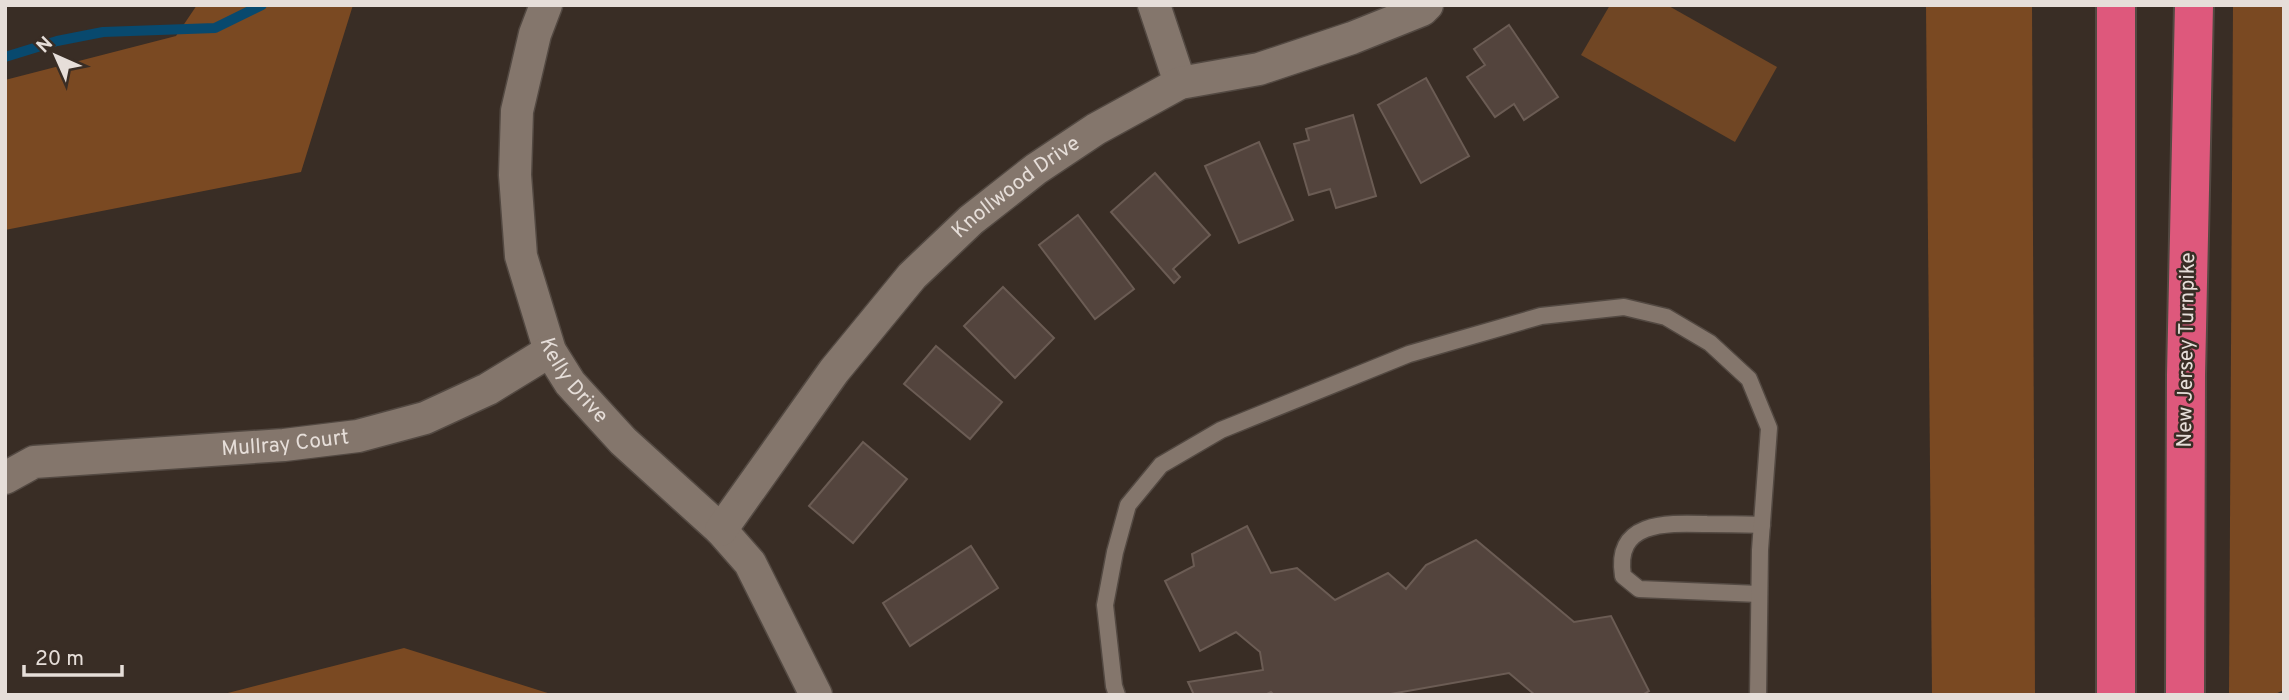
<svg xmlns="http://www.w3.org/2000/svg" width="2289" height="700" viewBox="0 0 2289 700" font-family="Overpass,sans-serif">
  <style>
    .green { fill: #704624 }
    .forest { fill: #7a4922 }
    .lines { fill: none; stroke-linecap: round; stroke-linejoin: round }
    .stream { stroke: #08496e; stroke-width: 10 }
    .building { fill: #53443d; stroke: #6b5c54; stroke-width: 2 }
    .service-casing { stroke: #534942; stroke-width: 19 }
    .minor-casing { stroke: #534942; stroke-width: 35 }
    .motorway-casing { stroke: #534942; stroke-width: 42 }
    .service { stroke: #84766c; stroke-width: 16 }
    .minor { stroke: #84766c; stroke-width: 32 }
    .motorway { stroke: #de587c; stroke-width: 38 }
    .labels { text-anchor: middle; dominant-baseline: central; stroke-width: 5; stroke-linejoin: round; paint-order: stroke }
    .street-label { font-size: 21px; fill: #e6ded9; stroke: #392d25 }
  </style>
  <rect width="100%" height="100%" fill="#392d25"/>
  <path class="green" d="M 1610,5 L 1667,5 L 1777,67 L 1735,142 L 1581,55 Z"/>
  <g class="forest">
    <path d="M 197,5 L 353,5 L 301,172 L 5,230 L 5,80 L 176,36 Z"/>
    <path d="M 1926,5 L 2032,5 L 2035,695 L 1932,695 Z"/>
    <path d="M 2233,5 L 2284,5 L 2284,690 L 2273,695 L 2229,695 Z"/>
    <path d="M 404,648 L 554,695 L 220,695 Z"/>
  </g>
  <g class="lines">
    <path class="stream" d="M 5,57 L 57,41 L 103,32 L 215,28 L 262,5"/>
  </g>
  <g class="building">
    <path d="M 1509,25 L 1558,97 L 1524,120 L 1514,104 L 1495,117 L 1467,77 L 1485,65 L 1474,49 Z"/>
    <path d="M 1426,78 L 1469,156 L 1421,183 L 1378,105 Z"/>
    <path d="M 1353,115 L 1376,196 L 1336,208 L 1330,189 L 1309,195 L 1294,144 L 1309,140 L 1306,129 Z"/>
    <path d="M 1259,142 L 1293,220 L 1239,243 L 1205,166 Z"/>
    <path d="M 1155,173 L 1210,235 L 1173,269 L 1180,277 L 1174,283 L 1111,212 Z"/>
    <path d="M 1078,215 L 1134,289 L 1095,319 L 1039,245 Z"/>
    <path d="M 1003,287 L 1054,338 L 1015,378 L 964,326 Z"/>
    <path d="M 936,346 L 1002,402 L 970,439 L 904,384 Z"/>
    <path d="M 863,442 L 907,479 L 853,543 L 809,506 Z"/>
    <path d="M 1247,526 L 1271,573 L 1297,568 L 1335,600 L 1388,573 L 1406,589 L 1426,565 L 1476,540 L 1574,622 L 1611,616 L 1649,691 L 1642,695 L 1535,695 L 1509,673 L 1385,695 L 1274,695 L 1271,692 L 1265,695 L 1194,695 L 1188,682 L 1263,670 L 1260,652 L 1236,632 L 1200,651 L 1165,581 L 1194,566 L 1192,554 Z"/>
    <path d="M 971,546 L 998,588 L 910,646 L 883,603 Z"/>
  </g>
  <g class="lines">
    <defs>
      <g id="service">
        <path d="M 1759,594 L 1639,589 L 1623,576 C 1614,520 1668,523 1707,524 C 1725,524 1743,524 1762,525"/>
        <path d="M 1117,695 L 1114,686 L 1105,605 L 1115,552 L 1128,505 L 1161,465 L 1221,430 L 1409,354 L 1541,316 L 1624,307 L 1666,317 L 1710,343 L 1749,379 L 1769,428 L 1760,550 L 1758,695"/>
      </g>
      <g id="minor">
        <path id="s1" d="M 546,5 L 535,34 L 517,111 L 515,175 L 521,256 L 550,351 L 570,383 L 623,441 L 721,530 L 750,563 L 816,695"/>
        <path d="M 1154,5 L 1180,83"/>
        <path id="s2" d="M 5,478 L 34,462 L 284,445 L 358,436 L 425,418 L 488,389 L 550,351"/>
        <path id="s3" d="M 721,530 L 834,371 L 912,276 L 971,220 L 1036,169 L 1096,129 L 1180,83 L 1259,69 L 1352,38 L 1422,10 L 1427,5"/>
      </g>
      <g id="motorway">
        <path d="M 2116,5 L 2116,695"/>
        <path d="M 2185,695 L 2186,375 L 2194,5"/>
      </g>
    </defs>
    <use href="#service" class="service-casing"/>
    <use href="#minor" class="minor-casing"/>
    <use href="#motorway" class="motorway-casing"/>
    <use href="#service" class="service"/>
    <use href="#minor" class="minor"/>
    <use href="#motorway" class="motorway"/>
  </g>
  <g class="labels">
    <g class="street-label">
      <text stroke="none"><textPath href="#s3" startOffset="455">Knollwood Drive</textPath></text>
      <text transform="translate(2187 350) rotate(-89)">New Jersey Turnpike</text>
      <text stroke="none"><textPath href="#s1" startOffset="392">Kelly Drive</textPath></text>
      <text stroke="none"><textPath href="#s2" startOffset="285">Mullray Court</textPath></text>
    </g>
  </g>
  <rect width="2289" height="700" fill="none" stroke="#e6ded9" stroke-width="14"/>
  <g transform="translate(56 56) rotate(315)" stroke="#392d25" stroke-width="5" paint-order="stroke">
  <path d="M0-5L12 26L0 18L-12 26Z" fill="#e6ded9"/>
  <text y="-10" font-size="19" font-weight="bold" text-anchor="middle" fill="#e6ded9">N</text>
  </g>
  <path d="M24 665v10h98v-10" fill="none" stroke="#e6ded9" stroke-width="3.5"/>
  <text x="35" y="665" font-size="21" fill="#e6ded9" stroke="#392d25" stroke-width="5" paint-order="stroke">20 m</text>
</svg>
